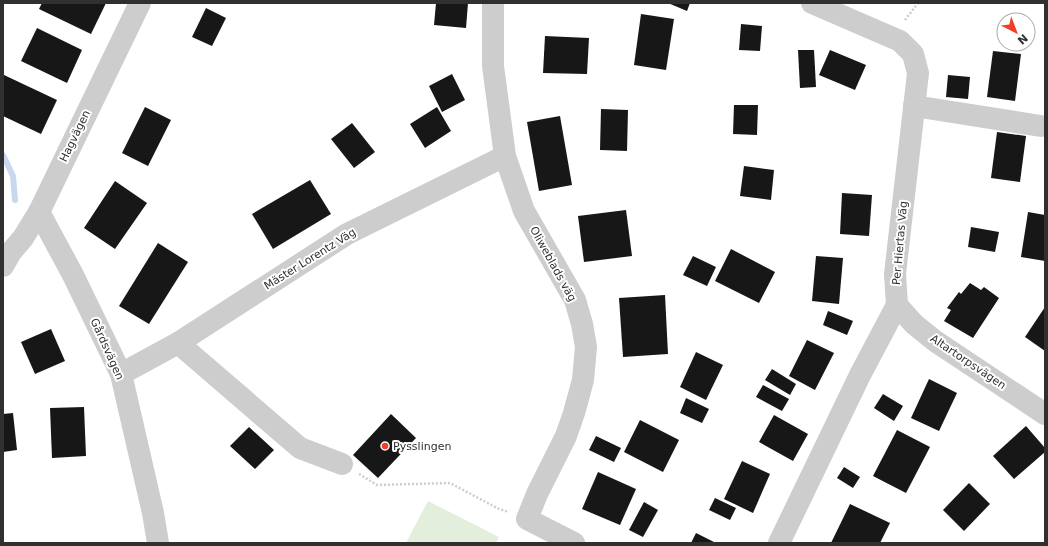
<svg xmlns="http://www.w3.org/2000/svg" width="1048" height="546" viewBox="0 0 1048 546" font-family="'DejaVu Sans',sans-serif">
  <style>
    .park { fill: #e3eedd }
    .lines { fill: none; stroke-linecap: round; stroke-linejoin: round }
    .stream { stroke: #c8d9ef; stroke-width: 6 }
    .building { fill: #171717 }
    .path { stroke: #cdcdcd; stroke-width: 2.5; stroke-dasharray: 2 2; stroke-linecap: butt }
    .minor { stroke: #cdcdcd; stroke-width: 22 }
    .poi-dot { fill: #f13e28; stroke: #fff; stroke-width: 1.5 }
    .labels { text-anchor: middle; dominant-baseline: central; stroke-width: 4; stroke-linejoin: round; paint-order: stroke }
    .street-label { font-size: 11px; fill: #303030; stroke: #fff }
    .poi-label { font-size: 11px; fill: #303030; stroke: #fff; text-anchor: start }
  </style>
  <rect width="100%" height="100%" fill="#fff"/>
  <path class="park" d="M 428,501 L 499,537 L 496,543 L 406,543 Z"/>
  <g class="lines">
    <path class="stream" d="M 3,155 L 13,176 L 15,200"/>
  </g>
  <g class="building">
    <path d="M 42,3 L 106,3 L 91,34 L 39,9 Z"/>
    <path d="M 436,3 L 468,3 L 466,28 L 434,25 Z"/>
    <path d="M 668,3 L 690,3 L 687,11 Z"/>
    <path d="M 206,8 L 226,18 L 212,46 L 192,37 Z"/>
    <path d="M 641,14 L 674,19 L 666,70 L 634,65 Z"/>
    <path d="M 741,24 L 762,26 L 760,51 L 739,50 Z"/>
    <path d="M 37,28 L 82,50 L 67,83 L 21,61 Z"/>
    <path d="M 545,36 L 589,38 L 587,74 L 543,73 Z"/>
    <path d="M 798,50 L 814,50 L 816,87 L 800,88 Z"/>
    <path d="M 830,50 L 866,65 L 855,90 L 819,75 Z"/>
    <path d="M 993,51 L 1021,54 L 1015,101 L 987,97 Z"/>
    <path d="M 452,74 L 465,100 L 442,112 L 429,86 Z"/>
    <path d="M 4,75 L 57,100 L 41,134 L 3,116 Z"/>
    <path d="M 948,75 L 970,77 L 968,99 L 946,97 Z"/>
    <path d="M 734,105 L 758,105 L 757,135 L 733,134 Z"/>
    <path d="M 145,107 L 171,120 L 148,166 L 122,153 Z"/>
    <path d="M 437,107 L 451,131 L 425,148 L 410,124 Z"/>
    <path d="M 601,109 L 628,110 L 627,151 L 600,150 Z"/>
    <path d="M 560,116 L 572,185 L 539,191 L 527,122 Z"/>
    <path d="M 352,123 L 375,152 L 354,168 L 331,139 Z"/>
    <path d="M 997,132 L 1026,136 L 1020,182 L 991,178 Z"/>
    <path d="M 744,166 L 774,170 L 771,200 L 740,196 Z"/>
    <path d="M 310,180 L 331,214 L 273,249 L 252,214 Z"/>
    <path d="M 115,181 L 147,203 L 115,249 L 84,228 Z"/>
    <path d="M 842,193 L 872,195 L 869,236 L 840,234 Z"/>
    <path d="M 626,210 L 632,256 L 584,262 L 578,216 Z"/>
    <path d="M 1028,212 L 1045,215 L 1045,261 L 1021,257 Z"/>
    <path d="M 971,227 L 999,232 L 995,252 L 968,247 Z"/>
    <path d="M 158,243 L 188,262 L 149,324 L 119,306 Z"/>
    <path d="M 731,249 L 775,272 L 759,303 L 715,281 Z"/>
    <path d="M 693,256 L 716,267 L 707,286 L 683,275 Z"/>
    <path d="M 816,256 L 843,258 L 839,304 L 812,301 Z"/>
    <path d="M 970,283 L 981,290 L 984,287 L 999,298 L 973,338 L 944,321 L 951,310 L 947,308 L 959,292 L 961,294 Z"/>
    <path d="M 665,295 L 668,354 L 623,357 L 619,298 Z"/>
    <path d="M 1045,307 L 1045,351 L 1025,337 Z"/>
    <path d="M 828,311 L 853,321 L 847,335 L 823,325 Z"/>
    <path d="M 51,329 L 65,361 L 35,374 L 21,342 Z"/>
    <path d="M 807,340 L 834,353 L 815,390 L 789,376 Z"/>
    <path d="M 696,352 L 723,365 L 706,400 L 680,387 Z"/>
    <path d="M 772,369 L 796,384 L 790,395 L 765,380 Z"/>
    <path d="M 929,379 L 957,393 L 939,431 L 911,418 Z"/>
    <path d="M 763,385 L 789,399 L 782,411 L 756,397 Z"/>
    <path d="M 883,394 L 903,406 L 894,421 L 874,408 Z"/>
    <path d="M 686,398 L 709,409 L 702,423 L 680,413 Z"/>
    <path d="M 84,407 L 86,456 L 52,458 L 50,408 Z"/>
    <path d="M 13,413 L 17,450 L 3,452 L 3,414 Z"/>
    <path d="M 391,414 L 416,438 L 378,478 L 353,455 Z"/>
    <path d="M 774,415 L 808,434 L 793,461 L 759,442 Z"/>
    <path d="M 640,420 L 679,440 L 663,472 L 624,452 Z"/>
    <path d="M 1026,426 L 1045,448 L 1045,452 L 1014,479 L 993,456 Z"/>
    <path d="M 249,427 L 274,450 L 255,469 L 230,446 Z"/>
    <path d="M 897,430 L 930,447 L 906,493 L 873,476 Z"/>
    <path d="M 596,436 L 621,448 L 614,462 L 589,450 Z"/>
    <path d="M 742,461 L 770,474 L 753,513 L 724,499 Z"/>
    <path d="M 844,467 L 860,477 L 853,488 L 837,478 Z"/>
    <path d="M 598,472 L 636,489 L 620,525 L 582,509 Z"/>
    <path d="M 969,483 L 990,504 L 964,531 L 943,510 Z"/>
    <path d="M 715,498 L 736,508 L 730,520 L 709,510 Z"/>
    <path d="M 644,502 L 658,510 L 643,537 L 629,530 Z"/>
    <path d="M 850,504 L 890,523 L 880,543 L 831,543 Z"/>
    <path d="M 696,533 L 716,543 L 691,543 Z"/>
  </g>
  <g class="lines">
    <g class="path">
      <path d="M 905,20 L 918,3"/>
      <path d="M 359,474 L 377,485 L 450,483 L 499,509 L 509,512"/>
    </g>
    <g class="minor">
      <path d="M 493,3 L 493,66 L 505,156 L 524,211 L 575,300 L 582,324 L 586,347 L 583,380 L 574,413 L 566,436 L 537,494 L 527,519 L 574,543"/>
      <path d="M 914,106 L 1041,126"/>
      <path d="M 39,212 L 73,275 L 121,374 L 153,513 L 158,543"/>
      <path d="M 3,266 L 11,252 L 23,238 L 39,212 L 140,3"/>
      <path d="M 897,305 L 914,324 L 935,341 L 1045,414"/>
      <path d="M 178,343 L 300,448 L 342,464"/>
      <path d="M 121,374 L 178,343 L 347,234 L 505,156"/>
      <path d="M 779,543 L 860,375 L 897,305 L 895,274 L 918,73 L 913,54 L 900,41 L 812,3"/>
    </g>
  </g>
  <circle class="poi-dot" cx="385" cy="446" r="4"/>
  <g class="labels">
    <g class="street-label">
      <text transform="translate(75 136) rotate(-64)">Hagvägen</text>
      <text transform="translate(900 243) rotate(-85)">Per Hiertas Väg</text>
      <text transform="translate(310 259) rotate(-32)">Mäster Lorentz Väg</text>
      <text transform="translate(553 264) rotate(61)">Oliweblads väg</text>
      <text transform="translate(107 349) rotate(66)">Gårdsvägen</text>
      <text transform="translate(968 362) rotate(34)">Altartorpsvägen</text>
    </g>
    <g class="poi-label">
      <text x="393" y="446">Pysslingen</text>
    </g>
  </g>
  <rect width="1048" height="546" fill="none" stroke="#303030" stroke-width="8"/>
  <g transform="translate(1016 32) rotate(138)"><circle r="19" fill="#ffffff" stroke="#acacac"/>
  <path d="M0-3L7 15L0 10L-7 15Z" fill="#f13e28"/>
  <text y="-6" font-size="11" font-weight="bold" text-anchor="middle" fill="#303030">N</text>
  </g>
</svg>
